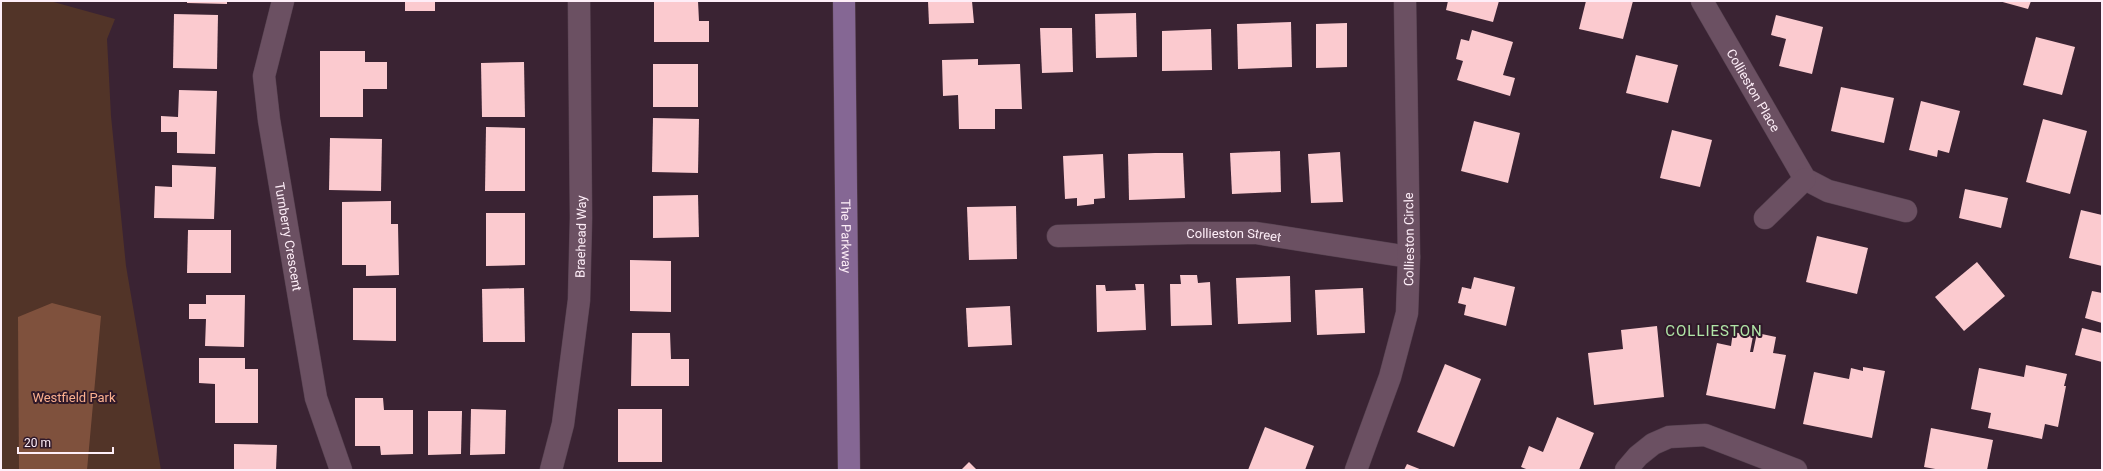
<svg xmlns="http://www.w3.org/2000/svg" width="2103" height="471" viewBox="0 0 2103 471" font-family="Roboto,sans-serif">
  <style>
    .green { fill: #523428 }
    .forest { fill: #7f513d }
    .building { fill: #fbcacf }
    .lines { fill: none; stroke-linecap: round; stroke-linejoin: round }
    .minor-casing { stroke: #564250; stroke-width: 23 }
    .primary-casing { stroke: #564250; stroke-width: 23 }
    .minor { stroke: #6b5062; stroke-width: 22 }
    .primary { stroke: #856794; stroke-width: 22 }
    .labels { text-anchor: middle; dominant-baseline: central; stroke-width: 4; stroke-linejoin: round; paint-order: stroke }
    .street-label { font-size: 13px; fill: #feeef8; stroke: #301929 }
    .park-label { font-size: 13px; fill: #fbb08f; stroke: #301929 }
    .quarter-label { font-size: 15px; letter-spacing: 1px; fill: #b0e5a7; stroke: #301929 }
  </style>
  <rect width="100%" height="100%" fill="#3a2333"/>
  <path class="green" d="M 1,1 L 50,1 L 115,19 L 107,39 L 111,116 L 126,266 L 161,470 L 1,470 Z"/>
  <path class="forest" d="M 52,303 L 101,316 L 87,470 L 19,470 L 18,317 Z"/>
  <g class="building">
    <path d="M 187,1 L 227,1 L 227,4 L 187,3 Z"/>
    <rect x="405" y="1" width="30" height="10"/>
    <path d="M 654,1 L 698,1 L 699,21 L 709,21 L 709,42 L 654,42 Z"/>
    <path d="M 928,1 L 972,1 L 974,23 L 929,24 Z"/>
    <path d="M 1448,1 L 1499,1 L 1493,22 L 1446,10 Z"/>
    <path d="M 1586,1 L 1633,1 L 1623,39 L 1579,29 Z"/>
    <path d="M 1999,1 L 2031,1 L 2028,9 Z"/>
    <path d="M 1136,13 L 1137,57 L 1096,58 L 1095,14 Z"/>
    <path d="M 174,14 L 218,15 L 217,69 L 173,68 Z"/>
    <path d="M 1776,15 L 1823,27 L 1812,74 L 1779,66 L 1786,39 L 1771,35 Z"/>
    <path d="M 1291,22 L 1292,67 L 1238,69 L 1237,24 Z"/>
    <path d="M 1347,23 L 1347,67 L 1316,68 L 1316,24 Z"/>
    <path d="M 1040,28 L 1072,28 L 1073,72 L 1042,73 Z"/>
    <path d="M 1211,29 L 1212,70 L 1162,71 L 1162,31 Z"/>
    <path d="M 1472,30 L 1513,42 L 1503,75 L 1515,78 L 1510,96 L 1457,80 L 1463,61 L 1456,59 L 1461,39 L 1469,41 Z"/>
    <path d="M 2036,37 L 2075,47 L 2062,95 L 2023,85 Z"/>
    <path d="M 320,51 L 365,51 L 365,62 L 387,62 L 387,89 L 363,89 L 363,117 L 320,117 Z"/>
    <path d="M 1636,55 L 1678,65 L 1668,103 L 1626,93 Z"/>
    <path d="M 978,59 L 978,65 L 1020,64 L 1022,109 L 995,109 L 995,129 L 959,129 L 958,95 L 943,96 L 942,60 Z"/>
    <path d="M 524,62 L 525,117 L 482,117 L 481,63 Z"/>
    <rect x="653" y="64" width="45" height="43"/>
    <path d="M 1841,87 L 1894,98 L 1884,143 L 1831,131 Z"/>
    <path d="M 179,90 L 217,91 L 215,154 L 177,153 L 177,132 L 161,132 L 161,116 L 178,117 Z"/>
    <path d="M 1921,101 L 1960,111 L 1949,153 L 1938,150 L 1937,157 L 1909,150 Z"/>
    <path d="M 653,118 L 699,119 L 698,173 L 652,172 Z"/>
    <path d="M 2043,119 L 2087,131 L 2070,194 L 2026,182 Z"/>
    <path d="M 1474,121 L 1520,133 L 1508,183 L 1461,171 Z"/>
    <path d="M 486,127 L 525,128 L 525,191 L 485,191 Z"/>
    <path d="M 1672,130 L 1712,140 L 1700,187 L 1660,178 Z"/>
    <path d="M 330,138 L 382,139 L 381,191 L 329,190 Z"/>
    <path d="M 1280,151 L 1281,192 L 1232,194 L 1230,153 Z"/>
    <path d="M 1340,152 L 1343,202 L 1311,203 L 1308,154 Z"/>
    <path d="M 1155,153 L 1183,153 L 1185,198 L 1129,200 L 1128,154 Z"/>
    <path d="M 1103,154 L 1105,198 L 1094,199 L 1094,204 L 1077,206 L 1077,198 L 1065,199 L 1063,156 Z"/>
    <path d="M 172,165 L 216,167 L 214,219 L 154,218 L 155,186 L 172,187 Z"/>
    <path d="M 1965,189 L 2008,198 L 2001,228 L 1959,218 Z"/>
    <path d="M 698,195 L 699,237 L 653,238 L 653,196 Z"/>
    <path d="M 391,201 L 391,224 L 398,224 L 399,275 L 366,276 L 366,265 L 342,265 L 342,202 Z"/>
    <path d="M 1016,206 L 1017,259 L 969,260 L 967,207 Z"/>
    <path d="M 2081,210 L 2102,215 L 2102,266 L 2069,258 Z"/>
    <path d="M 486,213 L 525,213 L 525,265 L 486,266 Z"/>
    <path d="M 188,230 L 231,230 L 231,273 L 187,273 Z"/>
    <path d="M 1817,236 L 1868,248 L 1857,294 L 1806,282 Z"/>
    <path d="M 630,260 L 671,261 L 671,312 L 630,311 Z"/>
    <path d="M 1977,262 L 2005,296 L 1964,331 L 1935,297 Z"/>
    <path d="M 1180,275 L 1197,275 L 1198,283 L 1210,282 L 1212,325 L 1171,326 L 1170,284 L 1181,284 Z"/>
    <path d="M 1290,276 L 1291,322 L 1238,324 L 1236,278 Z"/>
    <path d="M 1474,277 L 1515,287 L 1506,326 L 1464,315 L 1466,305 L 1458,303 L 1462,287 L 1471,289 Z"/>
    <path d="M 1135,284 L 1144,284 L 1146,330 L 1097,332 L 1096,285 L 1105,285 L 1106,291 L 1136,290 Z"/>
    <path d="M 353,288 L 396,288 L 396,341 L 353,340 Z"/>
    <path d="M 524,288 L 525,342 L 483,342 L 482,289 Z"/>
    <path d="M 1363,288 L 1365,333 L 1317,335 L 1315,290 Z"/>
    <path d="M 2092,291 L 2102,293 L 2102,323 L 2085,318 Z"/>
    <path d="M 206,295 L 245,295 L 244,347 L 205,346 L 206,319 L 189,319 L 189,304 L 206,304 Z"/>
    <path d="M 1010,306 L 1012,345 L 968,347 L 966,308 Z"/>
    <path d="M 1657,326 L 1664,397 L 1594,405 L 1588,353 L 1623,349 L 1621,330 Z"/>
    <path d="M 2082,328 L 2102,333 L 2102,362 L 2075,355 Z"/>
    <path d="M 1733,332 L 1753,336 L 1750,352 L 1753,352 L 1757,333 L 1776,337 L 1773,353 L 1786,355 L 1775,409 L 1706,395 L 1717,343 L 1731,346 Z"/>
    <path d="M 632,333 L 670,333 L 671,359 L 689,359 L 689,386 L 631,386 Z"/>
    <path d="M 199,358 L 245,358 L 245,369 L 258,369 L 258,423 L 215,423 L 215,384 L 199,383 Z"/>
    <path d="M 1445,364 L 1481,379 L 1454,447 L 1417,432 Z"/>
    <path d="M 2026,365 L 2067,374 L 2064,386 L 2066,386 L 2058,427 L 2045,424 L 2042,439 L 1988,428 L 1991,413 L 1971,409 L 1979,368 L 2024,377 Z"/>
    <path d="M 1863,367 L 1885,371 L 1872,438 L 1803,424 L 1814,372 L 1849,379 L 1851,368 L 1863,371 Z"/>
    <path d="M 355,398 L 383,398 L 384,410 L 413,410 L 413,454 L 381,455 L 380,446 L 355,446 Z"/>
    <path d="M 471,409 L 506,410 L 505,454 L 470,455 Z"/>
    <rect x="618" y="409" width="44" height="53"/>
    <path d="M 428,411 L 462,411 L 461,454 L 428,455 Z"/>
    <path d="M 1557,417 L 1594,433 L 1579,470 L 1529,470 L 1521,467 L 1529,446 L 1543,452 Z"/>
    <path d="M 1265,427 L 1314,446 L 1305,470 L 1248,470 Z"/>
    <path d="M 1931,428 L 1993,440 L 1987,470 L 1941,470 L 1924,467 Z"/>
    <path d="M 234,444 L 277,445 L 276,470 L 234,470 Z"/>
    <path d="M 969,462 L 977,470 L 961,470 Z"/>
    <path d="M 1407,464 L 1422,470 L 1404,470 Z"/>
  </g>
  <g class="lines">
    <defs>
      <g id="minor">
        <path id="s1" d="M 283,1 L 264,76 L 269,120 L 316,398 L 341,470"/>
        <path id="s2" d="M 1702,1 L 1805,179 L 1828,191 L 1906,211"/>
        <path d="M 1765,218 L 1805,179"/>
        <path id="s3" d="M 1058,236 L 1188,233 L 1256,233 L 1409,257"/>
        <path id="s4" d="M 551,470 L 563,424 L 579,300 L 581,218 L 579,1"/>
        <path id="s5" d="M 1356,470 L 1390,377 L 1407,313 L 1409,257 L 1405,1"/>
        <path d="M 1626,470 L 1638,456 L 1653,444 L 1669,437 L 1705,435 L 1796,470"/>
      </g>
      <g id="primary">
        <path id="s6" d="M 844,1 L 849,470"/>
      </g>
    </defs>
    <use href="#minor" class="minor-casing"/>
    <use href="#primary" class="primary-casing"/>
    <use href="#minor" class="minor"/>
    <use href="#primary" class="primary"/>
  </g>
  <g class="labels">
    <g class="street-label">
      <text stroke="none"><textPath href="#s2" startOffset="103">Collieston Place</textPath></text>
      <text stroke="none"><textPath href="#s6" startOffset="235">The Parkway</textPath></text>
      <text stroke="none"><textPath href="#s3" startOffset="176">Collieston Street</textPath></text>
      <text stroke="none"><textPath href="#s1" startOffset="240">Turnberry Crescent</textPath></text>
      <text stroke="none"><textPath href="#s4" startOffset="236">Braehead Way</textPath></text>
      <text stroke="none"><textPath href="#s5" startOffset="239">Collieston Circle</textPath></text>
    </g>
    <g class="park-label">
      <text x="74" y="397">Westfield Park</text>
    </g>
    <g class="quarter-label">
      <text x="1714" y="331">COLLIESTON</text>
    </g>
  </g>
  <rect width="2103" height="471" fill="none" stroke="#feeef8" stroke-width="4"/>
  <path d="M18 447v6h95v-6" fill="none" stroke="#feeef8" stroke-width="2"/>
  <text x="24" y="447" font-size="12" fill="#feeef8" stroke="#301929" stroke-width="3" paint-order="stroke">20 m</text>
</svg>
